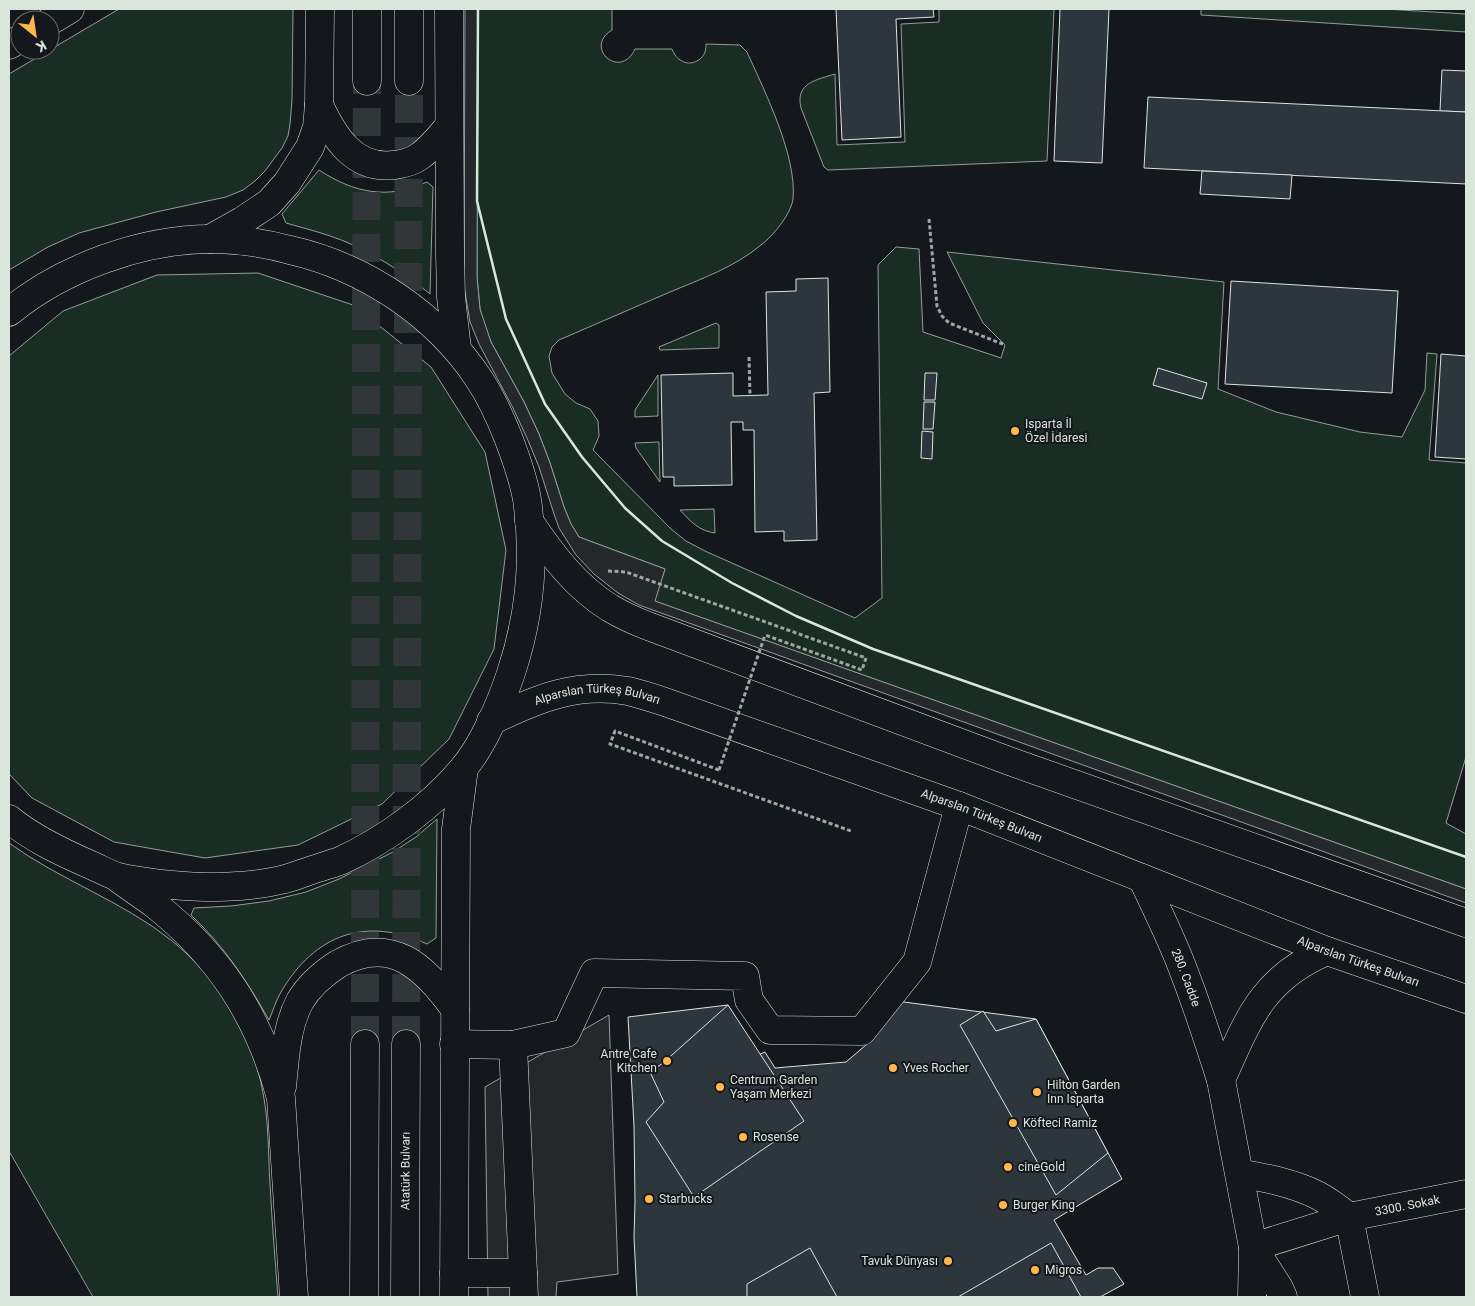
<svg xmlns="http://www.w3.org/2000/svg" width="1475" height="1306" viewBox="0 0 1475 1306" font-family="Roboto,sans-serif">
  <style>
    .green { fill: #1a2d24; stroke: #939e99 }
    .parking { fill: #24282b; stroke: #939e99 }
    .building { fill: #2c363c; stroke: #d8e6dc }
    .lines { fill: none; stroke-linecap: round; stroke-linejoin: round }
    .major-tunnel { stroke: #313739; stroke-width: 28; stroke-dasharray: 28 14; stroke-linecap: butt }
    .highway-tunnel { stroke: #313739; stroke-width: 28; stroke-dasharray: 28 14; stroke-linecap: butt }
    .minor-casing { stroke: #d8e6dc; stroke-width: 29 }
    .major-casing { stroke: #d8e6dc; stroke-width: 29 }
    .highway-casing { stroke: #d8e6dc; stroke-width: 29 }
    .path { stroke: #9da8a2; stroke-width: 3; stroke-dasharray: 4 2.5; stroke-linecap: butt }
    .minor { stroke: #14181c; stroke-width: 28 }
    .major { stroke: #14181c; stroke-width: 28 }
    .highway { stroke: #14181c; stroke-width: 28 }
    .path-bridge { stroke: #9da8a2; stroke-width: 3; stroke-dasharray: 4 2.5; stroke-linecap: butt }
    .wall { stroke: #d8e6dc; stroke-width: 2.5 }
    .poi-dot { fill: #ffb74d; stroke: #14181c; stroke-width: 2 }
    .labels { text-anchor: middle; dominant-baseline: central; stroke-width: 4; stroke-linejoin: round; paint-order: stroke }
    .poi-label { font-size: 12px; fill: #d8e6dc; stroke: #14181c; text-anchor: start }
    .street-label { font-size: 12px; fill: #d8e6dc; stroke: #14181c }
  </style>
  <rect width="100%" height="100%" fill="#14181c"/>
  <g class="green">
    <path d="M 119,9 L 293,9 L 292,100 L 290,124 L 288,136 L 282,148 L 265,171 L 255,181 L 243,190 L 226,197 L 156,212 L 79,233 L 48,247 L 9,270 L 9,74 Z"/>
    <path d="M 478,9 L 612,9 L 612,30 C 583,47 620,81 635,49 L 672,49 C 674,54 677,59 682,61 C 690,66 702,61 705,52 C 706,49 706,46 706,44 L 740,45 L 747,52 C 765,92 797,156 793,199 C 791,214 773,236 761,245 C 735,267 701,279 670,292 C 633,308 596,324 559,340 L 552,347 L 549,356 L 552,373 L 565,394 L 576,403 L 590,409 L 598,421 L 599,436 L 593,450 L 671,529 L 686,541 L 705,551 L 855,618 L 882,598 L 878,265 L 896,247 L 919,249 L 923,332 L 1001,358 L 1005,345 L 983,323 L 947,252 L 1224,282 L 1218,389 L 1276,412 L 1360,432 L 1402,437 L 1425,390 L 1427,353 L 1437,354 L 1429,460 L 1466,463 L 1466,757 L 1446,823 L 1466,834 L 1466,889 L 654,601 L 665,569 L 579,537 L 571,524 L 564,507 L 550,463 L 539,434 L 524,402 L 491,342 L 485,326 L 480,309 L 477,277 Z"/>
    <path d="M 939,9 L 1054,9 L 1047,161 L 828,170 L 824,167 L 801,108 C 795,83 816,80 835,74 L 837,145 L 905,142 L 901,24 L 939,22 Z"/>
    <path d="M 1201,9 L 1385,9 L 1466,14 L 1466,32 L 1201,15 Z"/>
    <path d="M 319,170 C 354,193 388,200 427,182 L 433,187 L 430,294 C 408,276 384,260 359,248 C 336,236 310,230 286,223 L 282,214 Z"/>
    <path d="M 258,273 L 353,305 L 431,367 L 485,452 L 506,550 L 494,649 L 449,739 L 382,804 L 298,845 L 205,858 L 114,842 L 32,798 L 9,774 L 9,356 L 63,311 L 157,275 Z"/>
    <path d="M 716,323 L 719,325 L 719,348 L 660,350 L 659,347 Z"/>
    <path d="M 658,375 L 658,416 L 635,417 L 635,410 Z"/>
    <path d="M 659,442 L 660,482 L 636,448 L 635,443 Z"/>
    <path d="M 714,509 L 715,533 C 699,531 690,521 680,510 Z"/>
    <path d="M 437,819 L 436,938 L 427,944 C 366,916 315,934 281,992 C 276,1000 273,1011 269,1020 C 247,981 224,946 191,915 L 194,908 L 231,906 L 269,901 L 306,892 L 339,879 L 393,852 L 416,837 Z"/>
    <path d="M 9,843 C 60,880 122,901 171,940 C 218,978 253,1034 263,1093 C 269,1123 268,1153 270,1184 C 272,1222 275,1259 278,1297 L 93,1297 L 9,1151 Z"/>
  </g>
  <g class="parking">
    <path d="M 465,9 L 478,9 L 477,277 L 480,309 L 491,342 L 524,402 L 539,434 L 550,463 L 564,507 L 571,524 L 579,537 L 665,569 L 655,601 L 1466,889 L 1466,903 L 639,605 L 618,593 L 594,574 L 576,555 L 559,528 L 554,514 L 539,467 L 527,438 L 513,408 L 479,344 L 470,322 L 464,286 Z"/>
    <path d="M 609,1015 L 618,1274 L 557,1282 L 556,1297 L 488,1297 L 485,1087 Z"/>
  </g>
  <g class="building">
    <path d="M 836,9 L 933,9 L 934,17 L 896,19 L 901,137 L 842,140 Z"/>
    <path d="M 1060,9 L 1109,9 L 1102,163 L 1054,161 Z"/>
    <path d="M 1442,70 L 1466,71 L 1466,112 L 1440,111 Z"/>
    <path d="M 1148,97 L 1466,112 L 1466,184 L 1144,168 Z"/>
    <path d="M 1202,171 L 1292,175 L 1290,199 L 1200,194 Z"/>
    <path d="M 828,278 L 830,392 L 814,393 L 817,540 L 784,541 L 784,531 L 755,532 L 754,430 L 743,430 L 743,422 L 731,422 L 732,485 L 674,486 L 674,477 L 663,477 L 661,375 L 733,373 L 733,396 L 768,395 L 766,292 L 796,291 L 796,279 Z"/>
    <path d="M 1231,281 L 1398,291 L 1392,393 L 1225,384 Z"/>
    <path d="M 1441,354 L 1466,356 L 1466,459 L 1435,457 Z"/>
    <path d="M 1158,368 L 1207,383 L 1202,399 L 1153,385 Z"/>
    <path d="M 925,373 L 937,373 L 935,400 L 924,400 Z"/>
    <path d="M 924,402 L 935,402 L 933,429 L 923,429 Z"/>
    <path d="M 922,431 L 933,432 L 932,459 L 921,458 Z"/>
    <path d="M 888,1000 L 1036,1019 L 1122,1179 L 1054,1220 L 1086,1275 L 1098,1268 L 1113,1268 L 1124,1284 L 1100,1297 L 637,1297 L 634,1237 L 635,1202 L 634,1126 L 628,1017 L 728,1005 L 758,1055 L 765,1052 L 775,1068 L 846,1062 L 867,1044 L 873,1029 Z"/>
    <path d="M 728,1005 L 804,1121 L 694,1197 L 646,1122 L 664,1102 L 650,1072 L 663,1063 Z"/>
    <path d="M 983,1011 L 996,1031 L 1036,1019 L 1108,1153 L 1056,1195 L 960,1025 Z"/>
    <path d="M 1051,1243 L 1081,1297 L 958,1297 Z"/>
    <path d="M 810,1248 L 837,1297 L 747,1297 L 747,1284 Z"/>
  </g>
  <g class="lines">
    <g class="major-tunnel">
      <path d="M 366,304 L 367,81"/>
      <path d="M 408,333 L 409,81"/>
    </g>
    <g class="highway-tunnel">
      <path d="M 365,1044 L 366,304"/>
      <path d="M 406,1044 L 408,333"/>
    </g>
    <defs>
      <g id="minor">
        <path id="s1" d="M 1142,878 C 1155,905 1168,932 1179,959 C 1195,999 1208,1039 1221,1080 C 1248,1020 1262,978 1327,951"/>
        <path d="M 454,1044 L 513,1045 L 566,1033 L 594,973 L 745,976 L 749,1000 L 770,1030 L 862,1031 L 917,962 L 959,806"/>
        <path d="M 513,1045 L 524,1297"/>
        <path d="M 1221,1080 L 1253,1247 L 1349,1217 C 1339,1209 1329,1201 1317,1195 C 1293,1183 1266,1178 1239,1173"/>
        <path d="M 454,1273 L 523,1273"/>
        <path d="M 1252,1297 L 1253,1247 L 1279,1288 L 1283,1297"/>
        <path id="s2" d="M 1365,1297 L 1349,1217 L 1466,1194"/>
      </g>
      <g id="major">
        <path d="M 449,9 L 450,254 L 451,297 L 457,349"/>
        <path d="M 50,21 L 70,9"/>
        <path d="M 9,45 L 20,39"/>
        <path d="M 367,81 L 367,9"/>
        <path d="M 409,81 L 409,9"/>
        <path d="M 319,105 C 334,137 354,170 394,165 C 403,164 412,162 420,156 C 431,148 440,137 449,126"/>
        <path d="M 210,239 L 242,221 L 269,203 L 287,183 L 310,147 L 317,127 L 319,105 L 320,9"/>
      </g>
      <g id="highway">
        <path d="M 9,312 C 62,268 142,239 211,239 C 238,239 264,243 290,250 C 365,267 436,314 479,379 C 491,397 500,417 508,437 C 516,458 526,485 528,507 C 535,563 529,619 511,673 C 501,703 483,746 462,770 C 431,807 384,841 340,861 C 331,864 321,867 312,870 C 303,873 294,877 285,879 C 258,886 232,887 205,887 C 177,886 145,883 118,877 C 109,874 100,869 91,865 C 63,853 33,839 9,819"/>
        <path d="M 529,521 C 551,554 576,587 610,608 C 622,615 635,621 648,626 L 1012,762 L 1466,923"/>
        <path id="s3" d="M 491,721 C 536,699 576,682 628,691 C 641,694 653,698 665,702 L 959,806 L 1327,951 L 1466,999"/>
        <path d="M 119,879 C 130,887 142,895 153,903 C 220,956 259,1016 281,1098 L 294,1297"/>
        <path d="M 282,1087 C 285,1059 286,1027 300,1001 C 309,986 324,973 338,964 C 391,934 425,967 455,1009"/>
        <path d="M 364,1297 L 365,1044"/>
        <path id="s4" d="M 405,1297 L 406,1044"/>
        <path d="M 454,1297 L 456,829 L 464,768"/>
      </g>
    </defs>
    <use href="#minor" class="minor-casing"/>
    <use href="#major" class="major-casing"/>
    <use href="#highway" class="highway-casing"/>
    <g class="path">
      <path d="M 929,219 L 937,306 L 942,316 L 949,323 L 1005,345"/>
      <path d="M 749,357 L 750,395"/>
      <path d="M 608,571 L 626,572 L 866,658 L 862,670 L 765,635"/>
      <path d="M 719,770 L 615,731 L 610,744 L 851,831"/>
    </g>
    <use href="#minor" class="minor"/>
    <use href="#major" class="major"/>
    <use href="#highway" class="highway"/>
    <path class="path-bridge" d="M 719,770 L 765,635"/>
    <path class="wall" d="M 478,9 L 477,201 L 506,319 L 545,404 L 582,457 L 625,508 L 662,541 L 732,583 L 796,616 L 873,649 L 1466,857"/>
  </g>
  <g class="poi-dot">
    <circle cx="1015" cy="431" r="5"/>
    <circle cx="667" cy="1061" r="5"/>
    <circle cx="893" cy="1068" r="5"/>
    <circle cx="720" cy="1087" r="5"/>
    <circle cx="1037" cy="1092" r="5"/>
    <circle cx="1013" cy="1123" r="5"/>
    <circle cx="743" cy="1137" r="5"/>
    <circle cx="1008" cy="1167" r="5"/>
    <circle cx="649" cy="1199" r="5"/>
    <circle cx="1003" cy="1205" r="5"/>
    <circle cx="948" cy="1261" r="5"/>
    <circle cx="1035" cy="1270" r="5"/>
  </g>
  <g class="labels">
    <g class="poi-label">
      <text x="1025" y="424">Isparta İl<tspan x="1025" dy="14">Özel İdaresi</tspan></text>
      <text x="657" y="1054" text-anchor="end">Antre Cafe<tspan x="657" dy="14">Kitchen</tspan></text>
      <text x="903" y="1068">Yves Rocher</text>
      <text x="730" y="1080">Centrum Garden<tspan x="730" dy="14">Yaşam Merkezi</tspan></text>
      <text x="1047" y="1085">Hilton Garden<tspan x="1047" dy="14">Inn Isparta</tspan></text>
      <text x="1023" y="1123">Köfteci Ramiz</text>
      <text x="753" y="1137">Rosense</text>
      <text x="1018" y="1167">cineGold</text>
      <text x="659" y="1199">Starbucks</text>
      <text x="1013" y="1205">Burger King</text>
      <text x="938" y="1261" text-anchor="end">Tavuk Dünyası</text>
      <text x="1045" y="1270">Migros</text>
    </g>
    <g class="street-label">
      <text stroke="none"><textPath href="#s3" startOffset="112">Alparslan Türkeş Bulvarı</textPath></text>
      <text stroke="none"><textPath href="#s3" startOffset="518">Alparslan Türkeş Bulvarı</textPath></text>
      <text stroke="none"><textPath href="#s3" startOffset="922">Alparslan Türkeş Bulvarı</textPath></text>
      <text stroke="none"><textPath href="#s1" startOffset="109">280. Cadde</textPath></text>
      <text stroke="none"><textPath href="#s4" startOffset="126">Atatürk Bulvarı</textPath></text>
      <text stroke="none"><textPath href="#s2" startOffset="141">3300. Sokak</textPath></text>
    </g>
  </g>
  <rect width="1475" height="1306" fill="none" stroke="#d8e6dc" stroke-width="20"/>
  <g transform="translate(35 35) rotate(150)"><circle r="24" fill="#14181c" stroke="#626a69"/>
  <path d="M0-4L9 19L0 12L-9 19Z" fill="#ffb74d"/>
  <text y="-8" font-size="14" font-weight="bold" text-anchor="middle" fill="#d8e6dc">K</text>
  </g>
</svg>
